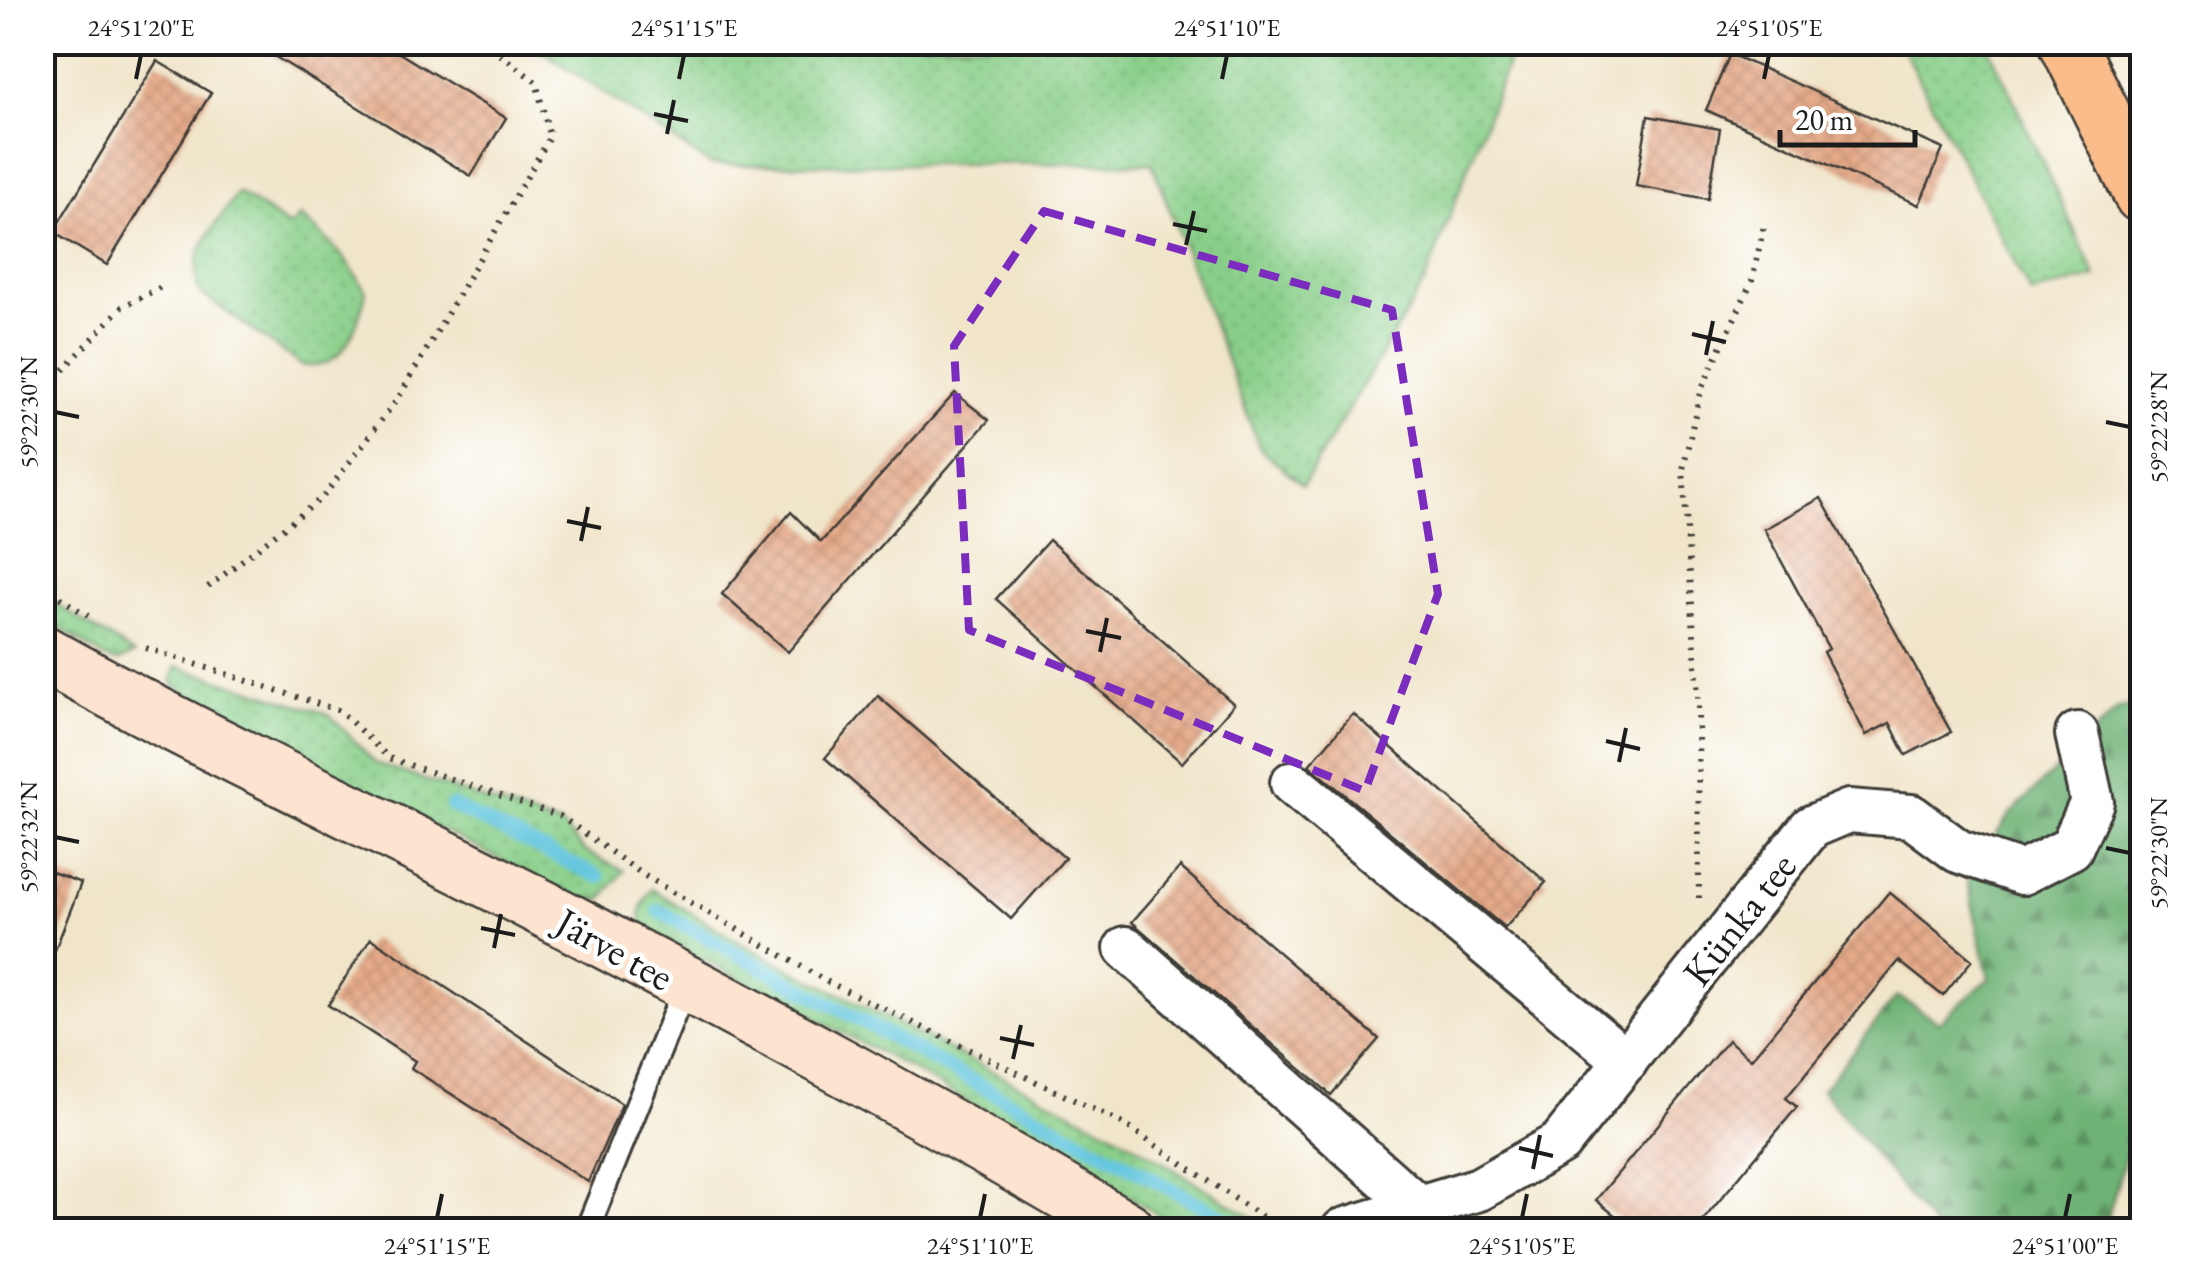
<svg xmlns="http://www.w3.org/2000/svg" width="2185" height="1273" viewBox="0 0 2185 1273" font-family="'EB Garamond',serif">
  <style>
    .grass { fill: url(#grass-dots); stroke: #527652; stroke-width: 2.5 }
    .forest { fill: url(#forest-firs); stroke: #456748; stroke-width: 2.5 }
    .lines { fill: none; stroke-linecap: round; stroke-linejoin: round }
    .stream { stroke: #61c5de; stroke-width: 14 }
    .building { fill: url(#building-cross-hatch) }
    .lane-casing { stroke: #3c3a36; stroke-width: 28 }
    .street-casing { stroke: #3c3a36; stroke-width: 48 }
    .secondary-casing { stroke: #3c3a36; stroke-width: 60 }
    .highway-casing { stroke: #3c3a36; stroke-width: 60 }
    .path { stroke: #3c3a36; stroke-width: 6; stroke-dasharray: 2.5 8; stroke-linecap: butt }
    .lane { stroke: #fff; stroke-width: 22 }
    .street { stroke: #fff; stroke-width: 42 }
    .secondary { stroke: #fde4d0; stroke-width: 55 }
    .highway { stroke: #f9bc8a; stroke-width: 55 }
    .marked { fill: none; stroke: #7b2cbf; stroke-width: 8; stroke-dasharray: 20 12; stroke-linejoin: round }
    .ticks { fill: none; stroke: #1c1c1c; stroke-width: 4 }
    .labels { text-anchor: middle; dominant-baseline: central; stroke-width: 9; stroke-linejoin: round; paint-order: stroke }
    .street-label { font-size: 40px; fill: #1c1c1c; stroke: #fff }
    .neatline { fill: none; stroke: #1c1c1c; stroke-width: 4 }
    .ticks-label { font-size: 25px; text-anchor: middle; fill: #1c1c1c }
  </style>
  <defs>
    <pattern id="grass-dots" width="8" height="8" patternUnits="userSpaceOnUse" patternTransform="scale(2.5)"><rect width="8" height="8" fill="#89cf89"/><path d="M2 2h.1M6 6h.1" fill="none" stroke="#76b176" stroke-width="1.8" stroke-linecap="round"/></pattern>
    <pattern id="forest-firs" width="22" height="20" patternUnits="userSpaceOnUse" patternTransform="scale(2.5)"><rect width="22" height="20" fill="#6eb275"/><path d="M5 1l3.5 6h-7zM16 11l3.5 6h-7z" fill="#5a905f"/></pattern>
    <pattern id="building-cross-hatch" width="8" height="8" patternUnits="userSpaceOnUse" patternTransform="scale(2.5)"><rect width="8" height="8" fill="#e5aa89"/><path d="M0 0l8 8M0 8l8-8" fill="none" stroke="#c49276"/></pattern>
  </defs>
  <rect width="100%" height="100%" fill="#fff"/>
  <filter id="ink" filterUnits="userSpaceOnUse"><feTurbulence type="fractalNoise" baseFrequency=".01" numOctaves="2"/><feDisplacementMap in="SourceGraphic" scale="20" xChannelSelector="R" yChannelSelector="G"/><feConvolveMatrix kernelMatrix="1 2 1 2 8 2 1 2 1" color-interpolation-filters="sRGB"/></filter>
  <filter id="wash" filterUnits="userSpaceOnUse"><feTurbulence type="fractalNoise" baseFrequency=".0048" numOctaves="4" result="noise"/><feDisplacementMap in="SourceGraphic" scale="40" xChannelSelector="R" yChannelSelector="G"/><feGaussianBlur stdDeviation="2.25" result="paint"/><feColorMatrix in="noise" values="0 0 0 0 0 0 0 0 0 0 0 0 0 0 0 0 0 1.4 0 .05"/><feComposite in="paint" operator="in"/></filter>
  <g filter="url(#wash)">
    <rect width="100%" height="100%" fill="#f0e5c9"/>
    <g class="grass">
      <path d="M 530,43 L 1515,43 L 1425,282 L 1303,485 L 1260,449 L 1152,163 L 711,165 Z"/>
      <path d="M 1900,43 L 1987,43 L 2096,277 L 2031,294 Z"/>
      <path d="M 238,193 L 290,227 L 300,216 C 328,239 349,259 366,292 C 358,326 343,374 301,365 L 199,292 C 187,252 216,225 238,193 Z"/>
      <path d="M 42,595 L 134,654 L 117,662 L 105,658 L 43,617 Z"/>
      <path d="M 176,666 L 329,714 L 375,763 L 562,826 L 585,851 L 624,871 L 601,900 L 577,898 L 200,709 L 172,682 Z"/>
      <path d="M 652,889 L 744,945 L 1120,1136 L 1273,1230 L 1182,1230 L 1082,1167 L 905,1066 L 647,930 C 635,915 642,904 652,889 Z"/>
    </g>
    <path class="forest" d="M 2142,704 L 2142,1100 L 2104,1230 L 1935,1230 L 1822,1090 L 1897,996 L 1939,1022 L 1989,979 L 1967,880 L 2009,815 L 2118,709 Z"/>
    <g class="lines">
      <g class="stream">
        <path d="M 452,806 L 599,877"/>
        <path d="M 659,911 L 1247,1230"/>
      </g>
    </g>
    <g id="blocks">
      <g class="building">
        <path d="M 251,42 L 381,42 L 506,118 L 471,176 Z"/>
        <path d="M 1730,54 L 1943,149 L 1919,205 L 1706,110 Z"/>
        <path d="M 157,61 L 211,93 L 107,265 L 53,232 Z"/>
        <path d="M 1648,116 L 1720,129 L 1708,199 L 1636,186 Z"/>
        <path d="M 955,393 L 989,420 L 788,652 L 722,594 L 791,512 L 821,542 Z"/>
        <path d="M 1821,498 L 1951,732 L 1906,755 L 1890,723 L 1866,735 L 1823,652 L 1829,649 L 1764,529 Z"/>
        <path d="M 1049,540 L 1234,704 L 1182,763 L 996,599 Z"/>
        <path d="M 878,696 L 1065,858 L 1011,919 L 825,758 Z"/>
        <path d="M 1353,714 L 1546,882 L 1505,928 L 1309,765 Z"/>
        <path d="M 1180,867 L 1379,1039 L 1331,1095 L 1132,922 Z"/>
        <path d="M 42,868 L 81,883 L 45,976 L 42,975 Z"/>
        <path d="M 1889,892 L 1972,960 L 1943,996 L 1899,961 L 1786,1098 L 1797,1107 L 1695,1230 L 1633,1230 L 1596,1200 L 1728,1040 L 1751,1059 Z"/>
        <path d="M 371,938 L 622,1104 L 588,1182 L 411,1068 L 415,1061 L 328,1005 Z"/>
      </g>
    </g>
  </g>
  <g filter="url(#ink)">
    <use href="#blocks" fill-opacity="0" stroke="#3c3a36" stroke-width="2.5"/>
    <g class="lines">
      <defs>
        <path id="lane" d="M 587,1230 L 685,987"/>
        <g id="street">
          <path d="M 1292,783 L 1626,1061"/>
          <path d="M 1126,948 L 1417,1206"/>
          <path d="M 1343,1230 L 1479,1189 L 1560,1143 L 1811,827 L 1849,811 L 1911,816 L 1958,851 L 2022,873 L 2071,848 L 2092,802 L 2077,734"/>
        </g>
        <path id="secondary" d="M 42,653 C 201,742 367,818 529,901 C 731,1006 933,1113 1127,1230"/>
        <path id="highway" d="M 2067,42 L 2142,195"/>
      </defs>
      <use href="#lane" class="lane-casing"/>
      <use href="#street" class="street-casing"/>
      <use href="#secondary" class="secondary-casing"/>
      <use href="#highway" class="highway-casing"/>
      <g class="path">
        <path d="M 42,393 L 122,307 L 161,287"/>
        <path d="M 42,586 L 91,618"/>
        <path d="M 208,587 L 323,497 L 399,397 L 550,137 L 536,82 L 484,42"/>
        <path d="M 146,648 L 340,711 L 389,758 L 560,816 L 645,876 L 828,982 L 1122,1123 L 1282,1230"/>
        <path d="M 1699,898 L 1698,695 L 1683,469 L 1700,392 L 1752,281 L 1765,221"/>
      </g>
      <use href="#lane" class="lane"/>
      <use href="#street" class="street"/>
      <use href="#secondary" class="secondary"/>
      <use href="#highway" class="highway"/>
    </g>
  </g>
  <path class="marked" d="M 1044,211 L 1392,310 L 1438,594 L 1365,791 L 969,630 L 954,346 Z"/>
  <path class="ticks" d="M 136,79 L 141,55M 679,79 L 684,55M 1222,79 L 1227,55M 1764,79 L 1769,55M 654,114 L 688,121M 667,134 L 674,100M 1173,224 L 1207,231M 1186,245 L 1194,211M 1692,334 L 1726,342M 1706,355 L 1713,321M 55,412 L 79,417M 2106,422 L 2130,427M 567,521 L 601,528M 581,541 L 588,507M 1086,631 L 1121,638M 1100,652 L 1107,618M 1606,741 L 1640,749M 1619,762 L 1626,728M 55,837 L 79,842M 2106,848 L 2130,853M 481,928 L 515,935M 494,948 L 501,914M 1000,1038 L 1034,1045M 1013,1059 L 1021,1025M 1519,1148 L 1553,1156M 1533,1169 L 1540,1135M 437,1218 L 442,1194M 980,1218 L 985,1194M 1522,1218 L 1527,1194M 2065,1218 L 2070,1194"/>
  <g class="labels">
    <g class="street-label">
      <text transform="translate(1739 919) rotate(-52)">Künka tee</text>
      <text transform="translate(615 949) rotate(29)">Järve tee</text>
    </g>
  </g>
  <rect width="2185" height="1273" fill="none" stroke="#fff" stroke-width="110"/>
  <path d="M1780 130v15h135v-15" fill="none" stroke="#1c1c1c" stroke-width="5"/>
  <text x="1795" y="130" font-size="30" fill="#1c1c1c" stroke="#ffffff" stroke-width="8" paint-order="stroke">20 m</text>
  <rect x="55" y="55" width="2075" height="1163" class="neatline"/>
  <g class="ticks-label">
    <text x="141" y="36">24°51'20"E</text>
    <text x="684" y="36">24°51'15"E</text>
    <text x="1227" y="36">24°51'10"E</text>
    <text x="1769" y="36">24°51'05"E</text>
    <text transform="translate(28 412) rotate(-90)" y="9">59°22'30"N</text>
    <text transform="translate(2158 427) rotate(-90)" y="9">59°22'28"N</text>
    <text transform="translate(28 837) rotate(-90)" y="9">59°22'32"N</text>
    <text transform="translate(2158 853) rotate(-90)" y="9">59°22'30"N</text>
    <text x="437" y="1254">24°51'15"E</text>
    <text x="980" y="1254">24°51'10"E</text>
    <text x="1522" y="1254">24°51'05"E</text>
    <text x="2065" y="1254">24°51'00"E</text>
  </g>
</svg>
